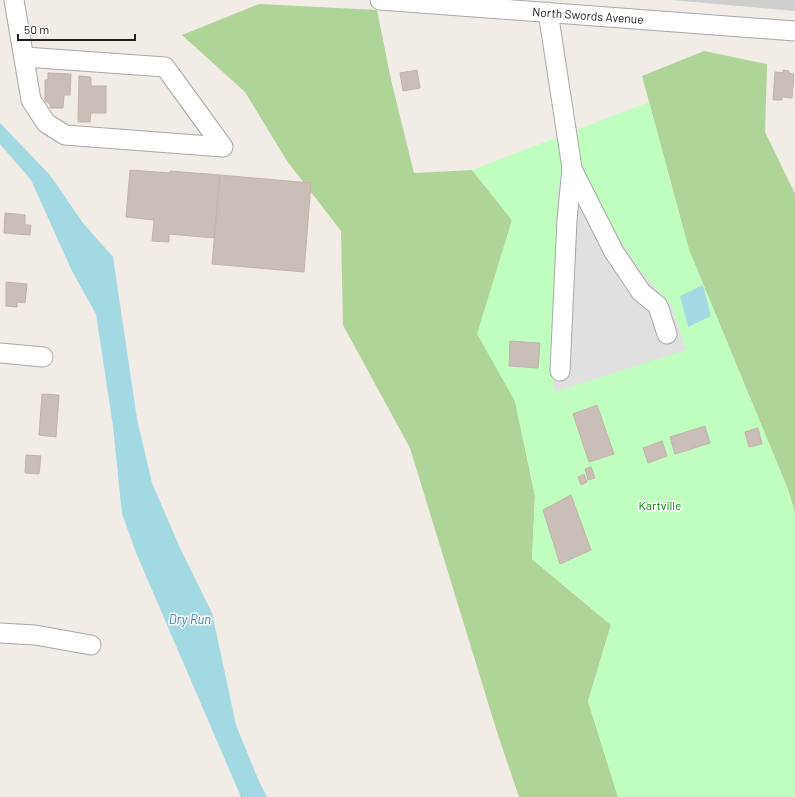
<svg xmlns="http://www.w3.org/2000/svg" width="795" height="797" viewBox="0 0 795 797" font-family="Barlow,sans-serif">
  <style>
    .religious { fill: #cecece }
    .forest { fill: #aed497 }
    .park { fill: #c0fec0 }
    .parking { fill: #e0e0e0 }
    .water { fill: #a3d9e2 }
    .building { fill: #cabeb8; stroke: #c4b1a7 }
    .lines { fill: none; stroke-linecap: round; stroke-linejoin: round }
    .minor-casing { stroke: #a7a7a7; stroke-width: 21 }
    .minor { stroke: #fff; stroke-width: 19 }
    .labels { text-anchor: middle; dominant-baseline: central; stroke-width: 3; stroke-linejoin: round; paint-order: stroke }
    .street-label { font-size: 12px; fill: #202020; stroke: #fff }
    .park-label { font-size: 12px; fill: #038903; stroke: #fff }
    .water-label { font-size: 13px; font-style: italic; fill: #3e7ca7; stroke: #fff }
  </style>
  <rect width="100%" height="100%" fill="#f1ece6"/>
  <path class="religious" d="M 672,0 L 795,0 L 795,11 Z"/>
  <g class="forest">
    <path d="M 259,4 L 377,10 L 391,80 L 414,173 L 472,170 L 512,220 L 478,334 L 515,401 L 535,496 L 532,559 L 611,625 L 588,701 L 618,797 L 519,797 L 497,732 L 410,448 L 343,325 L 341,231 L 287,161 L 245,92 L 182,35 Z"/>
    <path d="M 704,51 L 767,64 L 765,132 L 795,194 L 795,513 L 787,487 L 689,250 L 642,76 Z"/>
  </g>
  <path class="park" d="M 649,102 L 689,250 L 787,487 L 795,513 L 795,797 L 618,797 L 588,701 L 611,625 L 532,559 L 535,496 L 515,401 L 477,334 L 512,220 L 472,170 Z"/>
  <path class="parking" d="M 583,174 L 600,207 L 637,266 L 672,307 L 686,350 L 554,392 L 552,347 L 558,186 Z"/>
  <g class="water">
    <path d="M 0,123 L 50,175 L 83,223 L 113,257 L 137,419 L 152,483 L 180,548 L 212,613 L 236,725 L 258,779 L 267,797 L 241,797 L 137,555 L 122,514 L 113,426 L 96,314 L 72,271 L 31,180 L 0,144 Z"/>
    <path d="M 703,285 L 711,316 L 688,327 L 680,296 Z"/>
  </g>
  <g class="building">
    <path d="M 417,70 L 420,88 L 403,91 L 400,73 Z"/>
    <path d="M 783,70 L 789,71 L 789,73 L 794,74 L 792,98 L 782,97 L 782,100 L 773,100 L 775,72 L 783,73 Z"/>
    <path d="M 48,73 L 71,74 L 70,95 L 64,95 L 63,108 L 50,108 L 50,104 L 45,101 L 45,80 L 48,80 Z"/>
    <path d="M 79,76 L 91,77 L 91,86 L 106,86 L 106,113 L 91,113 L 90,122 L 78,122 Z"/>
    <path d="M 130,170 L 170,173 L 170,171 L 220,175 L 214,238 L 169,234 L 169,242 L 152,241 L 154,220 L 126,217 Z"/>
    <path d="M 220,175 L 311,183 L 304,272 L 212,264 Z"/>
    <path d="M 5,213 L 25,215 L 25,225 L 31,225 L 30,235 L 4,233 Z"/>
    <path d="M 6,282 L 27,284 L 25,303 L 17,302 L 17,307 L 6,306 Z"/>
    <path d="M 510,341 L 540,343 L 538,368 L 509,366 Z"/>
    <path d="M 42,394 L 59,395 L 56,437 L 39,435 Z"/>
    <path d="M 597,405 L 614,454 L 589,462 L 573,414 Z"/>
    <path d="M 705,426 L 710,443 L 675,454 L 670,437 Z"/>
    <path d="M 758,428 L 762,444 L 749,447 L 745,432 Z"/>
    <path d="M 662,441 L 667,456 L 648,463 L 643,448 Z"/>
    <path d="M 26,455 L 41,456 L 39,474 L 25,473 Z"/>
    <path d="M 591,467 L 595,478 L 588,480 L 585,469 Z"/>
    <path d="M 584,474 L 587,482 L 581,485 L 578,477 Z"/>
    <path d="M 571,495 L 591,550 L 560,564 L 543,510 Z"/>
  </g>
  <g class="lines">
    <defs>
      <g id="minor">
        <path d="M 14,0 L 31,100 L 46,123 L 65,135 L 223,147 L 165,67 L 25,57"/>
        <path d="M 380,0 L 795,31"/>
        <path d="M 548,12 L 572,168 L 567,220 L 560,371"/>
        <path d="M 572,169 L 614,252 L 641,292 L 658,306 L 667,334"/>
        <path d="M 0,353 L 43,357"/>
        <path d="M 0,633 L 35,635 L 91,645"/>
      </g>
    </defs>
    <use href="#minor" class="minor-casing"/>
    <use href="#minor" class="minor"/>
  </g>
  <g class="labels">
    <g class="street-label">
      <text transform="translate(588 15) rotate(4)">North Swords Avenue</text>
    </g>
    <g class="park-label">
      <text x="660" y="505">Kartville</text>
    </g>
    <g class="water-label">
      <text x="190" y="619">Dry Run</text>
    </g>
  </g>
  <path d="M18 34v6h117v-6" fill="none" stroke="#202020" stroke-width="2"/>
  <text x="24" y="34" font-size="12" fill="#202020" stroke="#ffffff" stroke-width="3" paint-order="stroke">50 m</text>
</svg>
